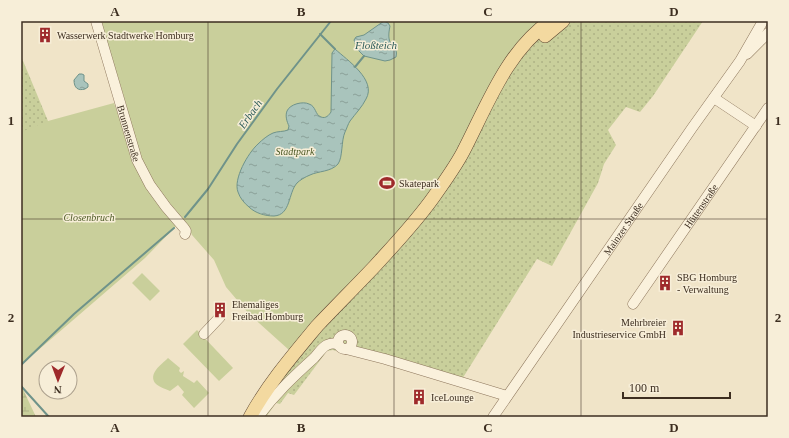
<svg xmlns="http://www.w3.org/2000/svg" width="789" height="438" viewBox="0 0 789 438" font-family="'Times New Roman',serif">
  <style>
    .grass { fill: url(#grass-dots) }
    .wetland { fill: url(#wetland-marsh) }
    .park { fill: #c9cf9b }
    .water { fill: url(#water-ripples); stroke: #6f938a }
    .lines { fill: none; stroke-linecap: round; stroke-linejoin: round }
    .stream { stroke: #6f938a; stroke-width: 2 }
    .minor-casing { stroke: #8d765c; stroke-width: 11 }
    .major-casing { stroke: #5b4430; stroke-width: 14 }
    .minor { stroke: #faf1dc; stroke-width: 10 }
    .major { stroke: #f3d9a0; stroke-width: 13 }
    .grid { fill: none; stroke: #3d2e20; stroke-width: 1; stroke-opacity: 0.55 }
    .labels { text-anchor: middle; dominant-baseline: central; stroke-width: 3; stroke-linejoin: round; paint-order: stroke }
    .poi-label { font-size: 10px; fill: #3d2e20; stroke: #f7eed8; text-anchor: start }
    .street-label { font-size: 10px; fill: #3d2e20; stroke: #f7eed8 }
    .park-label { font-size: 10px; font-style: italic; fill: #4d5a26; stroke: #f7eed8 }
    .water-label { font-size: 11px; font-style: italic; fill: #2f5d5a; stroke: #f7eed8 }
    .neatline { fill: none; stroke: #3d2e20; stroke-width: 1.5 }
    .grid-label { font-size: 13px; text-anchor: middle; font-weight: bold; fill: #3d2e20 }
  </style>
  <defs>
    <pattern id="grass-dots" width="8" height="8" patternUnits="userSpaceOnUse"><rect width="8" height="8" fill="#c9cf9b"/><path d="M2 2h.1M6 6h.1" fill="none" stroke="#aeb285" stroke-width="1.8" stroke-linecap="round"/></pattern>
    <pattern id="wetland-marsh" width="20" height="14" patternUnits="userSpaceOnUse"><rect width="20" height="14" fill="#c9cf9b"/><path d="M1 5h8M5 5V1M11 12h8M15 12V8" fill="none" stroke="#aeb285"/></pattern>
    <pattern id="water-ripples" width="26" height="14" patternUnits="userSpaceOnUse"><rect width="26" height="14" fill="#a9c4bc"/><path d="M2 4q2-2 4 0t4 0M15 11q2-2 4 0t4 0" fill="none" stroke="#8ba098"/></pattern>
  </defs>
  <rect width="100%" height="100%" fill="#f0e4c8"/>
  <g class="grass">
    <path d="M 540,21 L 703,21 L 653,96 L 640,112 L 626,107 L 608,130 L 616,145 L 604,164 L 598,183 L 552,266 L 537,259 L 459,384 L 333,350 L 327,351 L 294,395 L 288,393 L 280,404 L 276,403 L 266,417 L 245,417 L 272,371 L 463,137 Z"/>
    <path d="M 21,56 L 48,121 L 64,167 L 21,189 Z"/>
  </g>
  <path class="wetland" d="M 21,385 L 36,417 L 21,417 Z"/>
  <g class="park">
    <path d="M 101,21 L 540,21 L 463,137 L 437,182 L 408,220 L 289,350 L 249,314 L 226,287 L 214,260 L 192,235 L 187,224 L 165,200 L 146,173 L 130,120 L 126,104 Z"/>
    <path d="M 114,103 L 137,167 L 176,226 L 145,258 L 21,365 L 21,132 L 48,121 Z"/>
    <path d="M 142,273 L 160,291 L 150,301 L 132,283 Z"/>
    <path d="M 197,330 L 233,368 L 219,381 L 183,344 Z"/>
    <path d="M 168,358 L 180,368 L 179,371 L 181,373 L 184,371 L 183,376 L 194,383 L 197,380 L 209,393 L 194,408 L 182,395 L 184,392 L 178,385 L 170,391 C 166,389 159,387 156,384 C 147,374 162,364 168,358 Z"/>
  </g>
  <g class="water">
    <path d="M 384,21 L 388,23 L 390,26 C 389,31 388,37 390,42 C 393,49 398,48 396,57 L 390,60 L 385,61 L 364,56 L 359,51 L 356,46 L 354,40 L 356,37 L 364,35 Z"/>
    <path d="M 335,49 C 347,60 377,80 366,99 C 362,107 356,113 350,121 C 348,124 347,128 345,132 C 341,141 343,157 338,164 C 331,172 318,171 310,175 C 305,177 300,180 297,183 C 288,193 291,215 274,216 C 265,216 255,213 249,207 C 244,203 240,198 238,192 C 233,179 248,153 258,144 C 262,140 268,135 273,133 C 278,131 283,132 288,130 L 289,126 C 287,122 285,116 287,111 C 290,104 303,101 309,104 C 316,106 315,115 321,117 C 326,119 329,115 331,112 L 332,53 Z"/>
    <path d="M 79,74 L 82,74 L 84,75 L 84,81 L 88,84 L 88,87 L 85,89 C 78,91 74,88 74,80 Z"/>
  </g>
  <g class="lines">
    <g class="stream">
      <path d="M 320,34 L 335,49"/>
      <path d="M 355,67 L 364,56"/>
      <path d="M 185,217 L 208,189 L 237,144 L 277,89 L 331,21"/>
      <path d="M 21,365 L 74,314 L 174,228"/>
      <path d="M 21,386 L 49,417"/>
    </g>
    <defs>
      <g id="minor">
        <path id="s1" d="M 96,21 L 137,160 L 150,185 L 166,207 L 184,228 L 186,231 L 185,234"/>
        <path d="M 747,54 L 768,33"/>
        <path d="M 714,98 L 756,126"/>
        <path id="s2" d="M 633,304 L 768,108"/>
        <path d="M 204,334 L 220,317"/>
        <circle cx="345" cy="342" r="7"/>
        <path d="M 346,349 L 385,359 L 507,396"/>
        <path d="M 258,417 C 275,394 293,377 314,358 C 318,354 322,347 327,345 C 331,343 335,343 339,345"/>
        <path id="s3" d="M 493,417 L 692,128 L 740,61 L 763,21"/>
      </g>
      <g id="major">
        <path d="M 545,36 L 563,21"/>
        <path d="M 250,417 C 268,384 293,355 317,326 C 336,306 355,287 374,267 C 395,244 417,221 435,195 C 445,181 455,167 463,152 C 487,106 506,52 550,21"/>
      </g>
    </defs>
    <use href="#minor" class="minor-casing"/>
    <use href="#major" class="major-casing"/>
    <use href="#minor" class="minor"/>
    <use href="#major" class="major"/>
  </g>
  <path class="grid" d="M 208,21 L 208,417M 394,21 L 394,417M 581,21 L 581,417M 21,219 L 768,219"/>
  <defs>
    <symbol id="building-bare" viewBox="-9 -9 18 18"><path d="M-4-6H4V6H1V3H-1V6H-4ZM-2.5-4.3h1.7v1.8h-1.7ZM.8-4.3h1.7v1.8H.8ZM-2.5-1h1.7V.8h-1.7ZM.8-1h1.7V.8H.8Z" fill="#9e2a2b" stroke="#f7eed8" stroke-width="2.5" paint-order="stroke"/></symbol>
    <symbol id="stadium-bare" viewBox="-9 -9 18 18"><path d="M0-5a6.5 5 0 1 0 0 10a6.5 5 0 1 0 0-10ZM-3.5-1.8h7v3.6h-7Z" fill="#9e2a2b" stroke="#f7eed8" stroke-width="2.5" paint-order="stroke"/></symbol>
  </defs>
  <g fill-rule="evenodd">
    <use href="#building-bare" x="34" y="24" width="22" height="22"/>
    <use href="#stadium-bare" x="376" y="172" width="22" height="22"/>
    <use href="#building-bare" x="654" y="272" width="22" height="22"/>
    <use href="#building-bare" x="209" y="299" width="22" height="22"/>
    <use href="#building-bare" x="667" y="317" width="22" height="22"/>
    <use href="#building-bare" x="408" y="386" width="22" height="22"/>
  </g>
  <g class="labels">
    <g class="poi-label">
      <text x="57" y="35">Wasserwerk Stadtwerke Homburg</text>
      <text x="399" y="183">Skatepark</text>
      <text x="677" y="277">SBG Homburg<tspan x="677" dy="12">- Verwaltung</tspan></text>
      <text x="232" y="304">Ehemaliges<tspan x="232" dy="12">Freibad Homburg</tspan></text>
      <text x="666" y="322" text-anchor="end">Mehrbreier<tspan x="666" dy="12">Industrieservice GmbH</tspan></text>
      <text x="431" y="397">IceLounge</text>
    </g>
    <g class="street-label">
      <text stroke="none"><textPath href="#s1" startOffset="117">Brunnenstraße</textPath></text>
      <text stroke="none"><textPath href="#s2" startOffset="119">Hüttenstraße</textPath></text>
      <text stroke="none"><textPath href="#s3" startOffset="229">Mainzer Straße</textPath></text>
    </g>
    <g class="park-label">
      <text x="295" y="151">Stadtpark</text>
      <text x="89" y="217">Closenbruch</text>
    </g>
    <g class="water-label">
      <text x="376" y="45">Floßteich</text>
      <text transform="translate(250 114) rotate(-55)">Erbach</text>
    </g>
  </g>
  <rect width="789" height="438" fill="none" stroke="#f7eed8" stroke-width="44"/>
  <g transform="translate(58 380) rotate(181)"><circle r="19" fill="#f7eed8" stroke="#ada18e"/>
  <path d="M0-3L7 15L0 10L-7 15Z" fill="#9e2a2b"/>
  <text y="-6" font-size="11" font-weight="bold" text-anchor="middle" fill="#3d2e20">N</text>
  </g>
  <path d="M623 392v6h107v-6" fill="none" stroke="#3d2e20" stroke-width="2"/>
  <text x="629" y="392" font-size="12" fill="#3d2e20" stroke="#f7eed8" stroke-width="3" paint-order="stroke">100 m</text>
  <rect x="22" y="22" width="745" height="394" class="neatline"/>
  <g class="grid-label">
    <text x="115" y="16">A</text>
    <text x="301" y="16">B</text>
    <text x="488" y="16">C</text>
    <text x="674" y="16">D</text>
    <text x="11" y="125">1</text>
    <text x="778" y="125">1</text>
    <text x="11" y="322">2</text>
    <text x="778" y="322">2</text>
    <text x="115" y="432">A</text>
    <text x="301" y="432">B</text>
    <text x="488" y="432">C</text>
    <text x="674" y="432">D</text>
  </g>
</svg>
